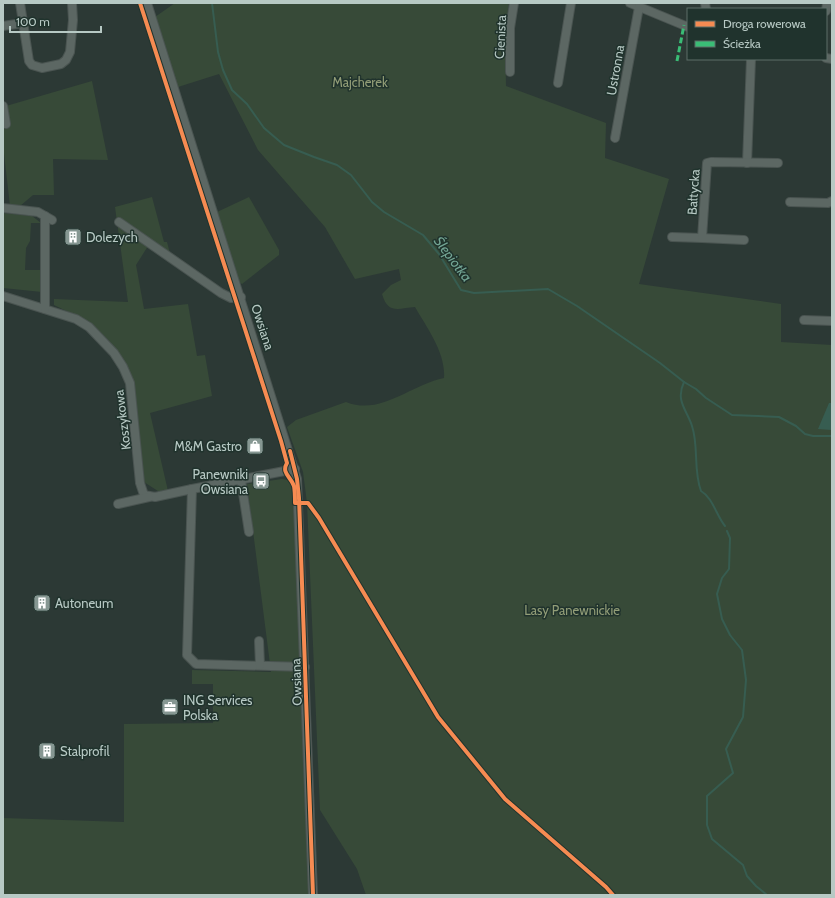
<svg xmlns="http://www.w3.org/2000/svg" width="835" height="898" viewBox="0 0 835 898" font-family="Cabin,sans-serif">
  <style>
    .green { fill: #374a38 }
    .water { fill: #375d51 }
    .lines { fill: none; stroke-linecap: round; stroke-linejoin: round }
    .stream { stroke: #375d51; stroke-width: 2 }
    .minor-casing { stroke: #4a5451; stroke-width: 10 }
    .minor { stroke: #5c6763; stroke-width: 8 }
    .quiet { stroke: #3abd76; stroke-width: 3; stroke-dasharray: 6 3; stroke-linecap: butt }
    .cycleway-casing { stroke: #20332d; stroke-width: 6 }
    .cycleway { stroke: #f68b52; stroke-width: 4 }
    .labels { text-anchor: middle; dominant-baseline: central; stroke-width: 3; stroke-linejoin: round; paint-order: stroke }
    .street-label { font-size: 13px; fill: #b7c9c4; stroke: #20332d }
    .park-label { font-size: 13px; fill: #929d77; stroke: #20332d }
    .poi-label { font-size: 13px; fill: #b7c9c4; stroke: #20332d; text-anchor: start }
    .water-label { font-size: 14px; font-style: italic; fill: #73a594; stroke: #20332d }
  </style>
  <rect width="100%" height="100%" fill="#2c3935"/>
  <g class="green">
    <path d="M 175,3 L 509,3 L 505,28 L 506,86 L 606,123 L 605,158 L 669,179 L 639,284 L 781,304 L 781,342 L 832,345 L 832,895 L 366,895 L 357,869 L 320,810 L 307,503 L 303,472 L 287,427 L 296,420 L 346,402 C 381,416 410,385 444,378 C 446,353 427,328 415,307 C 399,308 388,315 382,294 L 391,285 L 401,280 L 399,269 L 355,279 L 325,227 L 258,150 L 219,74 L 178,87 L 155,17 Z"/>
    <path d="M 92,81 L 108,160 L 53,159 L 54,195 L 33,195 L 20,206 L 10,206 L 3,145 L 3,130 L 7,127 L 6,106 Z"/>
    <path d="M 152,197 L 164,242 L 167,242 L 171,257 L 148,246 L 136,265 L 144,309 L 188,304 L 197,356 L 205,355 L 212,396 L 150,413 L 168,491 L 161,493 L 144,482 L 134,383 L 124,362 L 110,342 L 89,322 L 54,305 L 54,299 L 128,302 L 115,207 Z"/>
    <path d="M 249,197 L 279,250 L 279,255 L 242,284 L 239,282 L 217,212 Z"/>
    <path d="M 3,213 L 32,216 L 41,223 L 31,223 L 30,241 L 26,248 L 25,270 L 42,270 L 42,292 L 3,288 Z"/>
    <path d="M 282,479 L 287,480 L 293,485 L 305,724 L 316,895 L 3,895 L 3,818 L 124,822 L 124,724 L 213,723 L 213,684 L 192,684 L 192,670 L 271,672 L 247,484 Z"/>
  </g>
  <path class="water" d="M 829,403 L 832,403 L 832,430 L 818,429 Z"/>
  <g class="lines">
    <g class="stream">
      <path d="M 212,3 L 218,52 L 223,70 L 232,90 L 247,104 L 264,128 L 284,145 L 314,157 L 337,165 L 351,175 L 372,202 L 384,212 L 423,235 L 439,254 L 461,290 L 474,293 L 548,289 L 577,306 L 660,363 L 684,382 L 696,389 L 706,398 L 732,415 L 779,417 L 796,426 L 805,434 L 813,436 L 832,436"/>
      <path d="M 684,382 C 675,401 687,410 692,426 C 699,447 693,470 701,491 C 713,498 716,515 725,526"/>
      <path d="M 727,531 L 730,538 L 729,569 L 722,578 L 717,594 L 722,619 L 730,635 L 742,650 L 746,680 L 743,717 L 726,749 L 733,773 L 707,796 L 707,825 L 712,839 L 743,865 L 747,876 L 756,886 L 767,895"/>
    </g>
    <defs>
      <g id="minor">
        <path d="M 20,3 L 29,61 L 32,65 L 42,68 L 61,64 L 66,60 L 70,52 L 73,20 L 72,3"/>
        <path d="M 147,3 L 297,479 L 313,895"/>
        <path d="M 630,3 L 688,27"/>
        <path d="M 705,3 L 706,9"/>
        <path d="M 826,11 L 827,3"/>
        <path d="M 3,26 L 23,23"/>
        <path d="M 826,58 L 832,59"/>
        <path d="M 510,72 L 510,28 L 514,3"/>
        <path d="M 558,83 L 571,3"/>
        <path d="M 3,106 L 6,124"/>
        <path d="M 615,138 L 639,7"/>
        <path d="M 747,163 L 751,59"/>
        <path d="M 790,202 L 828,203 L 832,201"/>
        <path d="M 3,208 L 38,212 L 52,220"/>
        <path d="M 119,222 L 221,293 L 231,298 L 241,297"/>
        <path d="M 672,237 L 702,238"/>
        <path d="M 744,240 L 702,238 L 707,163 L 711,162 L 778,163"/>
        <path d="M 3,296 L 76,319 L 89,327 L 114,353 L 123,367 L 130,383 L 140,483 L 144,495 L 155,497 L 192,489"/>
        <path d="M 45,309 L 45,216"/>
        <path d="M 804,320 L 832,321"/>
        <path d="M 295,469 L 192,489 L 187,655 L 196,664 L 305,667"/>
        <path d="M 241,480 L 249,532"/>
        <path d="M 118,504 L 149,497"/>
        <path d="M 259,641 L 260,665"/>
      </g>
    </defs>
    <use href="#minor" class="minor-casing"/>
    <use href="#minor" class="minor"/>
    <path class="quiet" d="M 677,61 L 684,25"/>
    <defs>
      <g id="cycleway">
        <path d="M 140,3 L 281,441 L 287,463 C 281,473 291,477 294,486 C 295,491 295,497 295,503 L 308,503 L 319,518 L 438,717 L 505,799 L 606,887 L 613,895"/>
        <path d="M 290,451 L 297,479 L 299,498 L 313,895"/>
      </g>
    </defs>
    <use href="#cycleway" class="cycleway-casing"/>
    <use href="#cycleway" class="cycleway"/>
  </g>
  <defs>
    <symbol id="building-square" viewBox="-11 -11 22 22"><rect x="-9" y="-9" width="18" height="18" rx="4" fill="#869792" stroke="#20332d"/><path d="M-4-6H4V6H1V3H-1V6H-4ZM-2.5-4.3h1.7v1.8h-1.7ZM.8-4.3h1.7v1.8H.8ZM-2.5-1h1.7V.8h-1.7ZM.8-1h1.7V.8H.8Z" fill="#fff"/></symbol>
    <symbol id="shop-square" viewBox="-11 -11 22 22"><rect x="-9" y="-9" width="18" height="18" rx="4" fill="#869792" stroke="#20332d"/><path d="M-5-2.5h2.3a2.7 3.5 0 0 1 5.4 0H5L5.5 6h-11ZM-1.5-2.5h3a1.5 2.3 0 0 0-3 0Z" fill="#fff"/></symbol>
    <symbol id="bus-square" viewBox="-11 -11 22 22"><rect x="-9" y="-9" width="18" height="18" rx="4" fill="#869792" stroke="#20332d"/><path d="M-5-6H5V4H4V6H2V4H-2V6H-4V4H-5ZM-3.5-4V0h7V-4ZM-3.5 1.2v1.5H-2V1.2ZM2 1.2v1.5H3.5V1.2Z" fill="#fff"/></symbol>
    <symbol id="office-square" viewBox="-11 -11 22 22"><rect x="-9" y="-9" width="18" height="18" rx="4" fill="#869792" stroke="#20332d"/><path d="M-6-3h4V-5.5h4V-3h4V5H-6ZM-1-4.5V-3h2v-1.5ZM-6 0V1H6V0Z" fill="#fff"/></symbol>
  </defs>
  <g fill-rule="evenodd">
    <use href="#building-square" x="63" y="227" width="20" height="20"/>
    <use href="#shop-square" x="245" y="436" width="20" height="20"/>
    <use href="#bus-square" x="251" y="471" width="20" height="20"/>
    <use href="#building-square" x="32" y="593" width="20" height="20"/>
    <use href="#office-square" x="160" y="697" width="20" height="20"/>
    <use href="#building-square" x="37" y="741" width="20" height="20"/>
  </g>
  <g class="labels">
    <g class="street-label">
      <text transform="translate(500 37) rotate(-87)">Cienista</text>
      <text transform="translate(615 70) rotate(-80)">Ustronna</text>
      <text transform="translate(693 192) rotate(-86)">Bałtycka</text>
      <text transform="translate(263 327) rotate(72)">Owsiana</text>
      <text transform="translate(122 420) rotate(-97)">Koszykowa</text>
      <text transform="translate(296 682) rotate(-92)">Owsiana</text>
    </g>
    <g class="park-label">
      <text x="360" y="82">Majcherek</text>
      <text x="572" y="610">Lasy Panewnickie</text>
    </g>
    <g class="poi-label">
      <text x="86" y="237">Dolezych</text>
      <text x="242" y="446" text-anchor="end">M&amp;M Gastro</text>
      <text x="248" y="474" text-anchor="end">Panewniki<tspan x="248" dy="15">Owsiana</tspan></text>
      <text x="55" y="603">Autoneum</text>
      <text x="183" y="700">ING Services<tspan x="183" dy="15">Polska</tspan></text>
      <text x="60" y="751">Stalprofil</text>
    </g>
    <g class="water-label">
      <text transform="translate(453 259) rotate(53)">Ślepiotka</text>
    </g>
  </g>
  <rect width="835" height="898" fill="none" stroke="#b7c9c4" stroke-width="8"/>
  <rect x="687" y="8" width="140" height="52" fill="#20332d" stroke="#5c6f69"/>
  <rect x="695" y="21" width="20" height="6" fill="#f68b52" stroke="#5c6f69"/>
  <text x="723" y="28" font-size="12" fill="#b7c9c4">Droga rowerowa</text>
  <rect x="695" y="41" width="20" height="6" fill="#3abd76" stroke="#5c6f69"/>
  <text x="723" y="48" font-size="12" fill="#b7c9c4">Ścieżka</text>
  <path d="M10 26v6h91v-6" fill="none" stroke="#b7c9c4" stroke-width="2"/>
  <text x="16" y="26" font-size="12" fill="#b7c9c4" stroke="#20332d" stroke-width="3" paint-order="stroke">100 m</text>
</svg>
